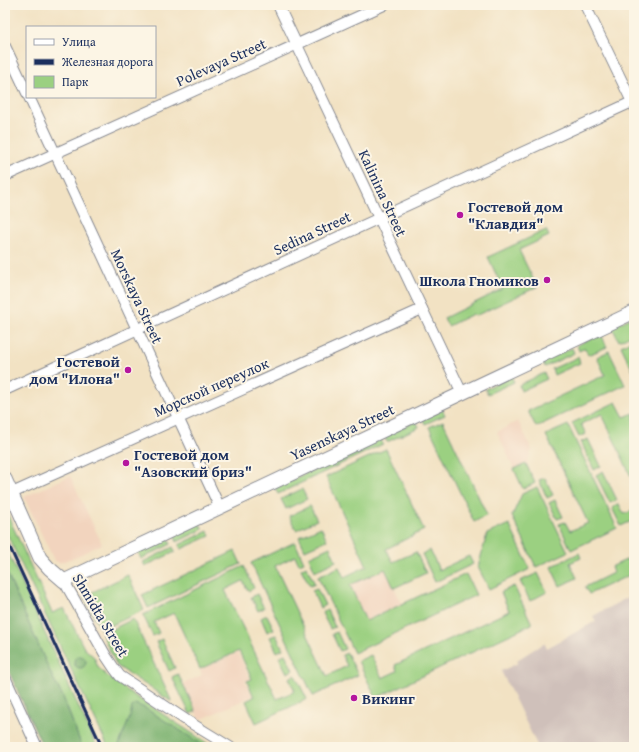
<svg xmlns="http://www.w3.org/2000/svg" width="639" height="752" viewBox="0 0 639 752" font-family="'Gentium Book Plus',serif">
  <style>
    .built { fill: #f2d4be }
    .industrial { fill: #cfc0ba }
    .green { fill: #9bd081; stroke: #5b8070 }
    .forest { fill: #7cb26f; stroke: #4c7066 }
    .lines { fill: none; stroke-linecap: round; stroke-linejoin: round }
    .minor-casing { stroke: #868890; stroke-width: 12 }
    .tertiary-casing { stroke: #868890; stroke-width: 15 }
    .minor { stroke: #fff; stroke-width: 10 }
    .tertiary { stroke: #fff; stroke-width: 13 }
    .rail { stroke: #1b2f5e; stroke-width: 3 }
    .poi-dot { fill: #b5179e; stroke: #fcf5e5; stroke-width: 1.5 }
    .labels { text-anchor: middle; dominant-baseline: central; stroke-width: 4; stroke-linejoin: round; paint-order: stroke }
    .street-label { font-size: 15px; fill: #1b2f5e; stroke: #fcf5e5 }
    .poi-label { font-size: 15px; font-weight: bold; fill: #1b2f5e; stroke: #fcf5e5; text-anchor: start }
  </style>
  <rect width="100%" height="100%" fill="#fcf5e5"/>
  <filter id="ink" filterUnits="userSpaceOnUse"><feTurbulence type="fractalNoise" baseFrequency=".025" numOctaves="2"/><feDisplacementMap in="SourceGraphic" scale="8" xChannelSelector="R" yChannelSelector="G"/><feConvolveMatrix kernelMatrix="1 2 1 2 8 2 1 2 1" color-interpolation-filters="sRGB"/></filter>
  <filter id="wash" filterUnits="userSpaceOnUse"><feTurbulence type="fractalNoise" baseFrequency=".012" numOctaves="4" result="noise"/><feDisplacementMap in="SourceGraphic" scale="16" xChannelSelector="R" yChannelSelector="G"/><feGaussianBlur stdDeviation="0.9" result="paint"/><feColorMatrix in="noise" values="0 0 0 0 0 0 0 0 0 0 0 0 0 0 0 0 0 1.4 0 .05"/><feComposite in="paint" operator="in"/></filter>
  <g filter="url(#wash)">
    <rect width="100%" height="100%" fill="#f2e2c3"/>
    <g class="built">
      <path d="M 518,421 L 532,450 L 526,464 L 514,469 L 497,432 Z"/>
      <path d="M 70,476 L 102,544 L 73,558 L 59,563 L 54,560 L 24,497 Z"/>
      <path d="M 385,568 L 402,604 L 366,621 L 350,585 Z"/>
      <path d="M 238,653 L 250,679 L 245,681 L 252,696 L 202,719 L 199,719 L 183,684 L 202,675 L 200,670 Z"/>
    </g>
    <path class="industrial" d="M 634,594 L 634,747 L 538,747 L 501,671 L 518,663 L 517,660 L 544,643 L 547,648 L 596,621 L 593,616 Z"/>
    <g class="green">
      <path d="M 546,230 L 549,236 L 519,250 L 537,287 L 475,316 L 473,314 L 448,326 L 444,318 L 503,289 L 488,257 Z"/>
      <path d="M 634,316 L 634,333 L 619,341 L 612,327 Z"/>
      <path d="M 601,334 L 607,347 L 588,355 L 585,348 L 579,351 L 577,345 Z"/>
      <path d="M 634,339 L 634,373 L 621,346 Z"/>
      <path d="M 572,348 L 574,353 L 545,367 L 542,361 Z"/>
      <path d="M 609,351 L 625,385 L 536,427 L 528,411 L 605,375 L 597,357 Z"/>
      <path d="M 578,357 L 580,363 L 554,375 L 552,369 Z"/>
      <path d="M 544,373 L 547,379 L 521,391 L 519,385 Z"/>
      <path d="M 511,376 L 514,382 L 488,394 L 485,389 Z"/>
      <path d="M 616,402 L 624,417 L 634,413 L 634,483 L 602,414 L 581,424 L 586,434 L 579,437 L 572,423 Z"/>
      <path d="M 442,409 L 445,415 L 425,424 L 422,418 Z"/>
      <path d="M 416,421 L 419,427 L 387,442 L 384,436 Z"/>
      <path d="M 443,421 L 487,515 L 474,522 L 429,427 Z"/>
      <path d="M 568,425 L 617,528 L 571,550 L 559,524 L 565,522 L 570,531 L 588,523 L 546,435 Z"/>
      <path d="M 380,438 L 383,444 L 278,494 L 275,488 Z"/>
      <path d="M 588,439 L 601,466 L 594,470 L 581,442 Z"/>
      <path d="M 386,449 L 424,530 L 386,549 L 393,562 L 416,552 L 426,573 L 394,588 L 385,569 L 350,585 L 366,621 L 466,574 L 476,595 L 354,653 L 318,577 L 339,567 L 344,577 L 367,566 L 326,477 Z"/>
      <path d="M 526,464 L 535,483 L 523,489 L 514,469 Z"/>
      <path d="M 603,471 L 617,500 L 610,503 L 596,475 Z"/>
      <path d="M 545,478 L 553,495 L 547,498 L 539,480 Z"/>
      <path d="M 537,487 L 568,552 L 536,567 L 512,516 L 522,494 Z"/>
      <path d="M 302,489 L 307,499 L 286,509 L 281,499 Z"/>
      <path d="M 555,500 L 563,517 L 557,519 L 549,503 Z"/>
      <path d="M 619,504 L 624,514 L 634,510 L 634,520 L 621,526 L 612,508 Z"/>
      <path d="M 310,506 L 317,520 L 296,530 L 289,516 Z"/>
      <path d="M 5,509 L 52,613 L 64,608 L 84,648 L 94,657 L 98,667 L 106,675 L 135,696 L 213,747 L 108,747 L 5,530 Z"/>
      <path d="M 199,523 L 203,529 L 177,542 L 174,535 Z"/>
      <path d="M 509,524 L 530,569 L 489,589 L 478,567 L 487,534 Z"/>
      <path d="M 321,527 L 327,540 L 305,550 L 299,537 Z"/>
      <path d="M 208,531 L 210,536 L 181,549 L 179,545 Z"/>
      <path d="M 168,538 L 171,544 L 141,559 L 138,552 Z"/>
      <path d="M 295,542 L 304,562 L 299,564 L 295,556 L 275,566 L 327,676 L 347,666 L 342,655 L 347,653 L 358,675 L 313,696 L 251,563 Z"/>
      <path d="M 5,546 L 97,747 L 82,747 L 63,697 L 51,674 L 5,569 Z"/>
      <path d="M 173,547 L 175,552 L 145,566 L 143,562 Z"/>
      <path d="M 330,547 L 336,561 L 315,571 L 309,557 Z"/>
      <path d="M 430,550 L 439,570 L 469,556 L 473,564 L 435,582 L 422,554 Z"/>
      <path d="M 235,551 L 241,564 L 148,608 L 142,595 Z"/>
      <path d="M 579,553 L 581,558 L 570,563 L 577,578 L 560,586 L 551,567 Z"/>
      <path d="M 634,556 L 634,573 L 589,594 L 585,587 L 613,573 L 611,567 Z"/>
      <path d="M 244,566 L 254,588 L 248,591 L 243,581 L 225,590 L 277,699 L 295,691 L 289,678 L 295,675 L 307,699 L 256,723 L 246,701 L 254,697 L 247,681 L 252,679 L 239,651 L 200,669 L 174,613 L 154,622 L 159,633 L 153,636 L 143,615 Z"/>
      <path d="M 306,566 L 315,584 L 310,586 L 301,569 Z"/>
      <path d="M 538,573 L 547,592 L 530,601 L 520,581 Z"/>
      <path d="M 128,575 L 144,610 L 101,630 L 84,596 Z"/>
      <path d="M 514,586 L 532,624 L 376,698 L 358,661 L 371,655 L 382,678 L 397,671 L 395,665 L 509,611 L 501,592 Z"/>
      <path d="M 317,589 L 325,605 L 320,608 L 312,591 Z"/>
      <path d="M 257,594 L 264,608 L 258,611 L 251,597 Z"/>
      <path d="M 327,610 L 335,627 L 330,629 L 322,613 Z"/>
      <path d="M 267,615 L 274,629 L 267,632 L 261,618 Z"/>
      <path d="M 133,619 L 172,702 L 117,666 L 102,634 Z"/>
      <path d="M 337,632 L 345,649 L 340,651 L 332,634 Z"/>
      <path d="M 276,635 L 283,649 L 277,652 L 270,637 Z"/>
      <path d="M 162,639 L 175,668 L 169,671 L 156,642 Z"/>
      <path d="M 285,654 L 293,670 L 287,673 L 279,657 Z"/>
      <path d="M 178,674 L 196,711 L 190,714 L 172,677 Z"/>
    </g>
    <g class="forest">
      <path d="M 5,569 L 51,674 L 63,697 L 82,747 L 43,747 L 5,663 Z"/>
      <circle cx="80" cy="662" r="6"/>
      <path d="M 135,704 L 145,708 L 206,747 L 118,747 L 130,717 L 132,707 Z"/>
    </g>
  </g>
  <g filter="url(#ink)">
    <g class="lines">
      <defs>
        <g id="minor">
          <path d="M 278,5 L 462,393"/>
          <path d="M 585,5 L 634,106"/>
          <path d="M 5,46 L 27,93"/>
          <path d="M 29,97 L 220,508"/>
          <path d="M 5,176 L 384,5"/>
          <path d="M 5,390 L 632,102"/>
          <path d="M 12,493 L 422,309"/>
          <path d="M 64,581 L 106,656 L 114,668 L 120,676 L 186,720 L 230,747"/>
          <path d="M 5,677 L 37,747"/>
        </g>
        <path id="tertiary" d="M 5,479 L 40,558 L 49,568 L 64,581 L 634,312"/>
      </defs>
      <use href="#minor" class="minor-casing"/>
      <use href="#tertiary" class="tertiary-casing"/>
      <use href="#minor" class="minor"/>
      <use href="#tertiary" class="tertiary"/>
      <path class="rail" d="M 5,537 L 102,747"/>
    </g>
  </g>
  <g class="poi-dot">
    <circle cx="460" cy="215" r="4"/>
    <circle cx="547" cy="280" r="4"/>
    <circle cx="128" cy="370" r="4"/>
    <circle cx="126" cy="463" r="4"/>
    <circle cx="354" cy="698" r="4"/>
  </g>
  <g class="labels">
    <g class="street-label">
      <text transform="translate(221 62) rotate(-24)">Polevaya Street</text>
      <text transform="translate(383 193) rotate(65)">Kalinina Street</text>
      <text transform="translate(312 233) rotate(-25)">Sedina Street</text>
      <text transform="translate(137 296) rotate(65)">Morskaya Street</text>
      <text transform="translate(211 387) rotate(-24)">Морской переулок</text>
      <text transform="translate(342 432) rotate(-25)">Yasenskaya Street</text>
      <text transform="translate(101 615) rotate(59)">Shmidta Street</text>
    </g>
    <g class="poi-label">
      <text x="468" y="206">Гостевой дом<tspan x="468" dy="17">"Клавдия"</tspan></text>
      <text x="539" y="280" text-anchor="end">Школа Гномиков</text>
      <text x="120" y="361" text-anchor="end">Гостевой<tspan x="120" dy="17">дом "Илона"</tspan></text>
      <text x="134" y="454">Гостевой дом<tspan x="134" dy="17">"Азовский бриз"</tspan></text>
      <text x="362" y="698">Викинг</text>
    </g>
  </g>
  <rect width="639" height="752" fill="none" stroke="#fcf5e5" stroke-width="20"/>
  <rect x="26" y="26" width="130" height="72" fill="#fcf5e5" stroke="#a2a6af"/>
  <rect x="34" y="39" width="20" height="6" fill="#ffffff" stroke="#a2a6af"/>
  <text x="62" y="46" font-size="12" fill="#1b2f5e">Улица</text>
  <rect x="34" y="59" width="20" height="6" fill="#1b2f5e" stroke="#a2a6af"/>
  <text x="62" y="66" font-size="12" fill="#1b2f5e">Железная дорога</text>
  <rect x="34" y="76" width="20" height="12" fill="#9bd081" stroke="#a2a6af"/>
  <text x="62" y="86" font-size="12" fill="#1b2f5e">Парк</text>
</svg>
